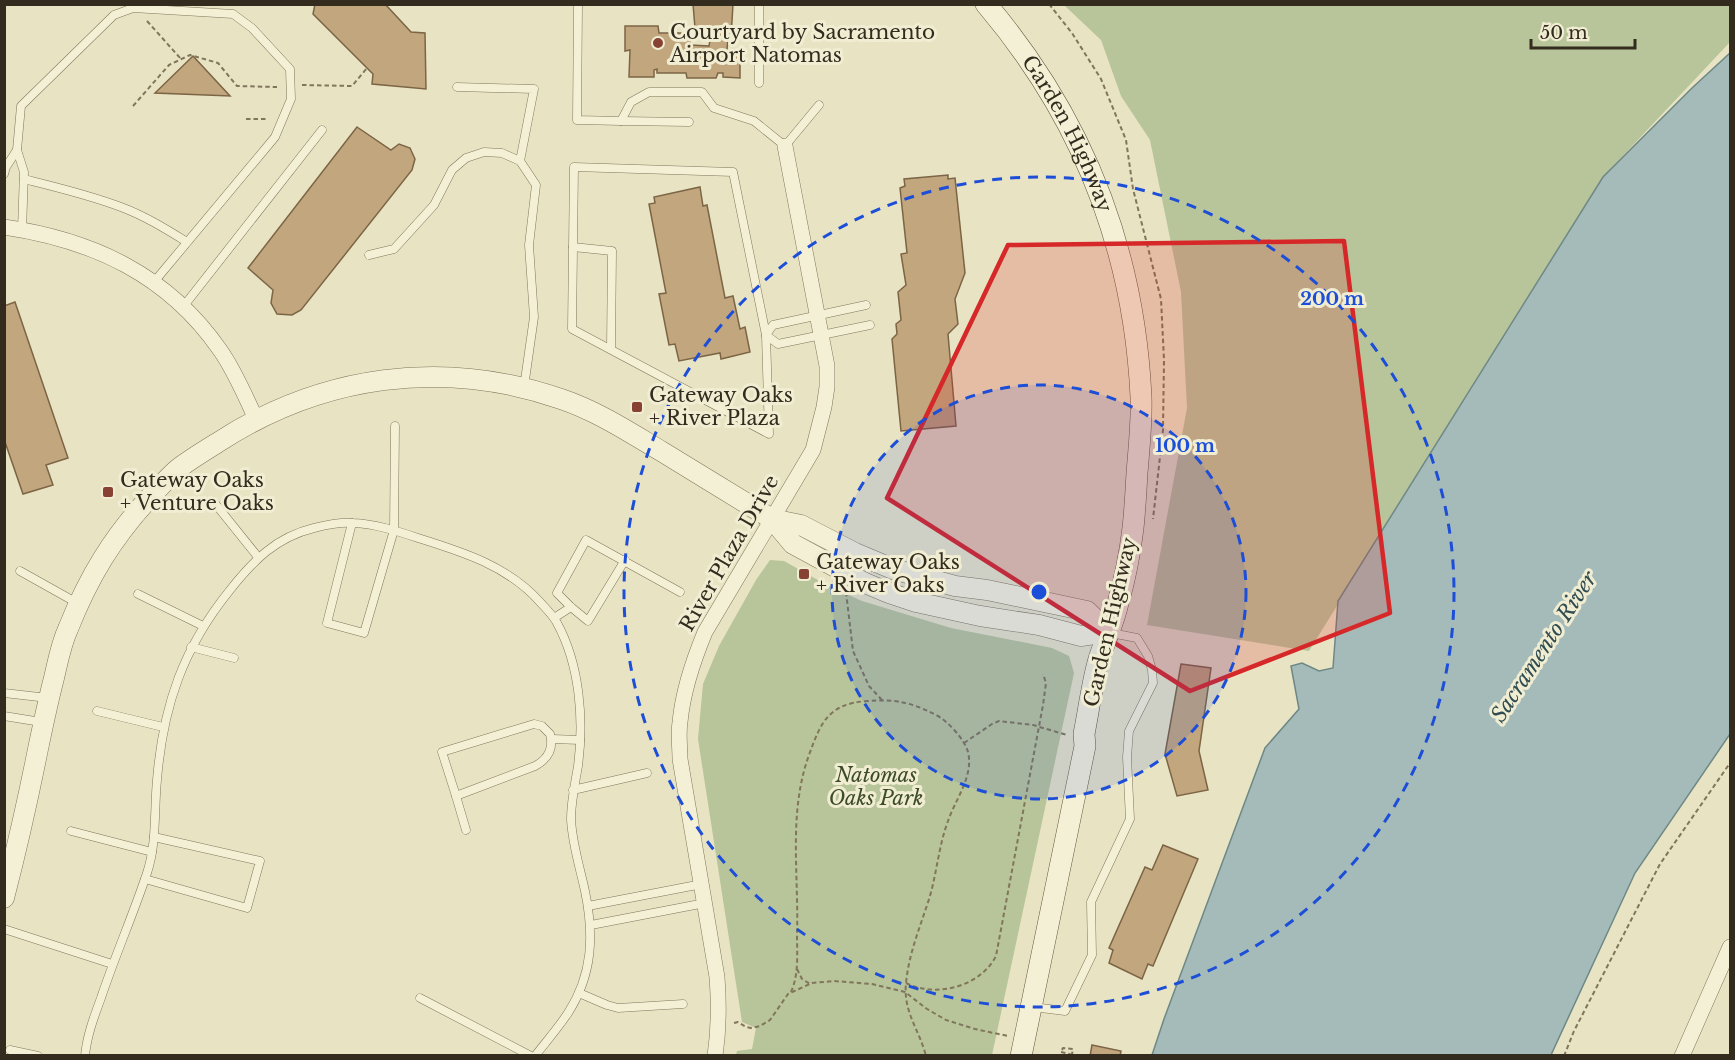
<svg xmlns="http://www.w3.org/2000/svg" width="1735" height="1060" viewBox="0 0 1735 1060" font-family="'Libre Baskerville',serif">
  <style>
    .green { fill: #b8c499 }
    .water { fill: #a5bbb9; stroke: #6d8886; stroke-width: 1.5 }
    .building { fill: #c1a67e; stroke: #7c6545; stroke-width: 1.5 }
    .lines { fill: none; stroke-linecap: round; stroke-linejoin: round }
    .service-casing { stroke: #80765c; stroke-width: 9 }
    .minor-casing { stroke: #80765c; stroke-width: 16 }
    .tertiary-casing { stroke: #80765c; stroke-width: 21 }
    .secondary-casing { stroke: #62573f; stroke-width: 22 }
    .path { stroke: #80765c; stroke-width: 2; stroke-dasharray: 4.5 3; stroke-linecap: butt }
    .service { stroke: #f4f0d5; stroke-width: 8 }
    .minor { stroke: #f4f0d5; stroke-width: 15 }
    .tertiary { stroke: #f4f0d5; stroke-width: 20 }
    .secondary { stroke: #f4f0d5; stroke-width: 21 }
    .marked { fill: #d62828; fill-opacity: 0.2; stroke: #d62828; stroke-width: 4.5; stroke-linejoin: round }
    .ring { fill: none; stroke: #1d4ed8; stroke-width: 3; stroke-dasharray: 10 8 }
    .poi-dot { fill: #874234; stroke: #f0edd2; stroke-width: 2 }
    .labels { text-anchor: middle; dominant-baseline: central; stroke-width: 6; stroke-linejoin: round; paint-order: stroke }
    .poi-label { font-size: 20px; fill: #322b1e; stroke: #f0edd2; text-anchor: start }
    .street-label { font-size: 20px; fill: #322b1e; stroke: #f0edd2 }
    .park-label { font-size: 20px; font-style: italic; fill: #3c4c28; stroke: #f0edd2 }
    .water-label { font-size: 21px; font-style: italic; fill: #304c50; stroke: #f0edd2 }
    .centre { fill: #1d4ed8; stroke: #f0edd2; stroke-width: 3 }
    .ring-label { font-size: 18px; text-anchor: middle; font-weight: bold; fill: #1d4ed8; stroke: #f0edd2; stroke-width: 6; stroke-linejoin: round; paint-order: stroke }
  </style>
  <rect width="100%" height="100%" fill="#e8e3c3"/>
  <g class="green">
    <path d="M 1064,5 L 1730,5 L 1730,42 L 1603,177 L 1309,651 L 1147,625 L 1187,408 L 1181,292 L 1150,140 L 1121,96 L 1101,40 Z"/>
    <path d="M 770,560 L 784,561 L 825,584 L 862,601 L 951,628 L 1052,648 L 1069,656 L 1074,673 L 992,1055 L 736,1055 L 737,1051 L 752,1049 L 756,1028 L 742,1022 L 698,739 L 703,684 L 719,646 L 756,580 Z"/>
  </g>
  <path class="water" d="M 1730,53 L 1730,734 L 1635,873 L 1551,1055 L 1152,1055 L 1164,1019 L 1265,748 L 1299,709 L 1291,666 L 1302,663 L 1319,671 L 1333,668 L 1338,601 L 1603,177 L 1692,88 Z"/>
  <g class="building">
    <path d="M 315,4 L 385,4 L 411,32 L 425,33 L 426,89 L 372,84 L 373,74 L 313,14 Z"/>
    <path d="M 693,4 L 733,4 L 731,38 L 728,38 L 727,50 L 740,49 L 740,78 L 723,77 L 723,73 L 718,73 L 716,78 L 687,78 L 686,73 L 657,73 L 657,69 L 654,70 L 654,77 L 629,77 L 630,50 L 625,51 L 625,26 L 658,26 L 659,33 L 687,33 L 688,37 L 691,37 L 690,45 L 709,46 L 710,40 L 703,39 L 702,28 L 695,28 Z"/>
    <path d="M 193,56 L 230,96 L 155,93 Z"/>
    <path d="M 357,127 L 391,150 L 399,144 L 410,148 L 415,159 L 412,170 L 301,310 L 292,315 L 277,314 L 271,303 L 273,290 L 248,268 Z"/>
    <path d="M 948,175 L 948,179 L 955,178 L 965,273 L 955,299 L 958,324 L 948,334 L 956,426 L 901,431 L 892,339 L 897,334 L 896,324 L 901,320 L 898,292 L 906,285 L 901,254 L 907,253 L 900,188 L 905,186 L 904,179 Z"/>
    <path d="M 700,187 L 703,206 L 707,205 L 725,298 L 733,296 L 740,329 L 745,327 L 750,352 L 721,359 L 720,353 L 679,361 L 675,344 L 669,345 L 659,294 L 666,293 L 649,204 L 655,203 L 654,197 Z"/>
    <path d="M 15,302 L 68,458 L 46,465 L 53,485 L 23,494 L 4,439 L 4,306 Z"/>
    <path d="M 1181,664 L 1211,668 L 1199,751 L 1208,790 L 1177,796 L 1165,754 Z"/>
    <path d="M 1163,845 L 1198,859 L 1153,966 L 1148,964 L 1142,979 L 1109,963 L 1113,950 L 1109,948 L 1145,867 L 1152,870 Z"/>
    <path d="M 1092,1045 L 1121,1051 L 1120,1056 L 1090,1056 Z"/>
  </g>
  <g class="lines">
    <defs>
      <g id="service">
        <path d="M 578,4 L 577,120 L 621,121 L 631,102 L 649,92 L 702,92 L 714,108 L 754,121 L 785,146 L 819,105"/>
        <path d="M 759,83 L 759,4"/>
        <path d="M 621,121 L 689,122"/>
        <path d="M 520,161 L 536,185 L 529,245 L 534,317 L 524,387"/>
        <path d="M 574,167 L 733,172 L 766,335 L 769,434 L 572,329 Z"/>
        <path d="M 4,174 L 6,167 L 17,150"/>
        <path d="M 24,179 C 56,187 90,195 121,207 C 145,216 166,229 187,242"/>
        <path d="M 22,230 L 24,172 L 17,150 L 21,106 L 114,15 L 133,8 L 233,14 L 252,28 L 290,69 L 291,99 L 275,137 L 154,282"/>
        <path d="M 573,247 L 612,251 L 611,349"/>
        <path d="M 369,255 L 394,249 L 434,205 L 452,170 L 466,158 L 484,152 L 502,153 L 520,161 L 534,89 L 457,87"/>
        <path d="M 866,305 L 773,325 L 766,335 L 778,344 L 870,325"/>
        <path d="M 183,307 L 322,130"/>
        <path d="M 213,501 L 258,557"/>
        <path d="M 352,523 L 327,623 L 364,633 L 394,530 L 395,426"/>
        <path d="M 625,560 L 588,621 L 571,607 L 557,593 L 586,540 L 680,592"/>
        <path d="M 20,571 L 79,604"/>
        <path d="M 138,594 L 203,626"/>
        <path d="M 554,618 L 571,607"/>
        <path d="M 191,647 L 234,658"/>
        <path d="M 4,693 L 48,698"/>
        <path d="M 97,711 L 163,727"/>
        <path d="M 4,716 L 41,722"/>
        <path d="M 534,724 L 542,726 L 550,734 C 554,749 548,759 535,766 L 456,796 L 442,752 Z"/>
        <path d="M 552,739 L 580,740"/>
        <path d="M 573,790 L 647,773"/>
        <path d="M 456,796 L 466,830"/>
        <path d="M 71,831 L 152,852"/>
        <path d="M 145,879 L 247,908 L 260,861 L 154,837"/>
        <path d="M 588,906 L 702,884"/>
        <path d="M 591,925 L 705,903"/>
        <path d="M 4,929 L 112,964"/>
        <path d="M 579,993 L 607,1005 L 618,1008 L 683,1004"/>
        <path d="M 420,998 L 531,1056"/>
        <path d="M 1033,1007 L 1065,1011 L 1092,955 L 1091,902 L 1130,819 L 1127,757 L 1129,731 L 1153,683 L 1152,670 L 1148,656 L 1137,638 L 1111,633"/>
        <path d="M 10,1050 L 38,1056"/>
        <path d="M 85,1056 C 87,1035 94,1017 101,998 C 115,956 133,915 147,873 C 157,843 154,810 157,780 C 163,706 183,648 230,590 C 253,561 276,537 314,528 C 326,525 340,522 353,523 C 376,524 397,531 418,538 C 463,552 508,566 540,602 C 546,609 553,615 557,623 C 580,665 584,720 578,766 C 575,784 571,801 571,819 C 572,843 580,868 585,891 C 594,935 593,974 568,1013 C 558,1028 546,1042 535,1056"/>
      </g>
      <g id="minor">
        <path d="M 4,227 C 93,240 168,275 220,350 C 235,371 245,396 256,419"/>
        <path d="M 715,1056 C 719,1029 719,1003 717,977 L 680,759 C 680,747 678,734 680,722 C 683,690 693,661 705,632 L 813,450 L 824,407 L 827,387 L 827,366 L 785,146"/>
        <path d="M 1682,1056 L 1730,947"/>
      </g>
      <g id="tertiary">
        <path d="M 772,519 L 793,544 L 865,583 L 889,593 L 916,602 L 980,616 L 1039,625 L 1081,636 L 1108,632"/>
        <path d="M 4,898 C 17,848 28,799 38,749 C 43,725 48,701 54,678 C 58,661 61,644 68,629 C 89,576 113,537 151,496 C 160,487 169,476 179,468 C 191,459 204,451 217,443 C 321,375 443,358 561,399 C 597,411 629,432 661,451 C 698,474 735,496 772,519 L 801,525 L 855,553 L 893,569 L 955,586 L 987,590 L 1087,611 L 1108,632"/>
      </g>
      <g id="secondary">
        <path id="s1" d="M 986,4 C 1082,117 1134,248 1141,397 C 1142,422 1139,448 1137,473 C 1136,491 1135,510 1133,528 C 1130,553 1125,579 1118,603 C 1114,622 1105,640 1099,659 C 1092,683 1089,709 1084,734 L 1085,746 L 1021,1056"/>
      </g>
    </defs>
    <use href="#service" class="service-casing"/>
    <use href="#minor" class="minor-casing"/>
    <use href="#tertiary" class="tertiary-casing"/>
    <use href="#secondary" class="secondary-casing"/>
    <g class="path">
      <path d="M 1049,4 L 1072,33 L 1101,79 L 1126,140 L 1133,189 L 1161,299 L 1164,360 L 1163,430 L 1153,519"/>
      <path d="M 147,21 L 181,59"/>
      <path d="M 302,85 L 352,86 L 367,68"/>
      <path d="M 133,106 L 169,65 L 190,55 L 218,63 L 237,86 L 277,87"/>
      <path d="M 246,119 L 267,119"/>
      <path d="M 846,592 L 853,651 L 869,686 L 882,700"/>
      <path d="M 964,743 L 992,724 L 999,721 L 1033,725 L 1067,735"/>
      <path d="M 797,969 L 802,979 L 810,984"/>
      <path d="M 906,983 C 936,998 980,987 996,956 L 1043,705 L 1046,683 L 1043,674"/>
      <path d="M 791,992 C 799,974 797,954 797,935 C 799,874 788,813 809,755 C 821,722 828,704 867,701 C 895,699 911,702 936,715 C 947,720 965,740 968,752 C 974,776 955,800 948,821 C 939,845 937,871 930,896 C 921,925 909,952 906,983 C 903,1012 919,1029 926,1056"/>
      <path d="M 734,1023 L 738,1022 L 746,1027 L 751,1028 L 760,1026 L 770,1020 L 788,994 L 812,983 L 834,981 L 872,984 L 905,992 L 927,1009 L 946,1020 L 975,1029 L 1008,1036"/>
      <path d="M 1062,1050 L 1063,1048 L 1073,1049 L 1072,1054"/>
      <path d="M 1061,1052 L 1077,1056"/>
      <path d="M 1564,1056 L 1574,1031 L 1660,864 L 1730,763"/>
    </g>
    <use href="#service" class="service"/>
    <use href="#minor" class="minor"/>
    <use href="#tertiary" class="tertiary"/>
    <use href="#secondary" class="secondary"/>
  </g>
  <path class="marked" d="M 1344,241 L 1390,613 L 1190,691 L 887,498 L 1008,245 Z"/>
  <circle cx="1039" cy="592" r="207" fill="#1d4ed8" fill-opacity=".12"/>
  <g class="ring">
    <circle cx="1039" cy="592" r="207"/>
    <circle cx="1039" cy="592" r="415"/>
  </g>
  <g class="poi-dot">
    <circle cx="658" cy="43" r="6"/>
    <rect x="631" y="401" width="12" height="12" rx="3"/>
    <rect x="102" y="486" width="12" height="12" rx="3"/>
    <rect x="798" y="568" width="12" height="12" rx="3"/>
  </g>
  <g class="labels">
    <g class="poi-label">
      <text x="670" y="32">Courtyard by Sacramento<tspan x="670" dy="23">Airport Natomas</tspan></text>
      <text x="649" y="395">Gateway Oaks<tspan x="649" dy="23">+ River Plaza</tspan></text>
      <text x="120" y="480">Gateway Oaks<tspan x="120" dy="23">+ Venture Oaks</tspan></text>
      <text x="816" y="562">Gateway Oaks<tspan x="816" dy="23">+ River Oaks</tspan></text>
    </g>
    <g class="street-label">
      <text stroke="none"><textPath href="#s1" startOffset="154">Garden Highway</textPath></text>
      <text transform="translate(729 553) rotate(-60)">River Plaza Drive</text>
      <text transform="translate(1110 622) rotate(-77)">Garden Highway</text>
    </g>
    <g class="park-label">
      <text x="876" y="775">Natomas<tspan x="876" dy="23">Oaks Park</tspan></text>
    </g>
    <g class="water-label">
      <text transform="translate(1544 647) rotate(-57)">Sacramento River</text>
    </g>
  </g>
  <circle cx="1039" cy="592" r="9" class="centre"/>
  <g class="ring-label">
    <text x="1332" y="305">200 m</text>
    <text x="1185" y="452">100 m</text>
  </g>
  <rect width="1735" height="1060" fill="none" stroke="#322b1e" stroke-width="12"/>
  <path d="M1531 39v9h104v-9" fill="none" stroke="#322b1e" stroke-width="3"/>
  <text x="1540" y="39" font-size="18" fill="#322b1e" stroke="#f0edd2" stroke-width="4.5" paint-order="stroke">50 m</text>
</svg>
